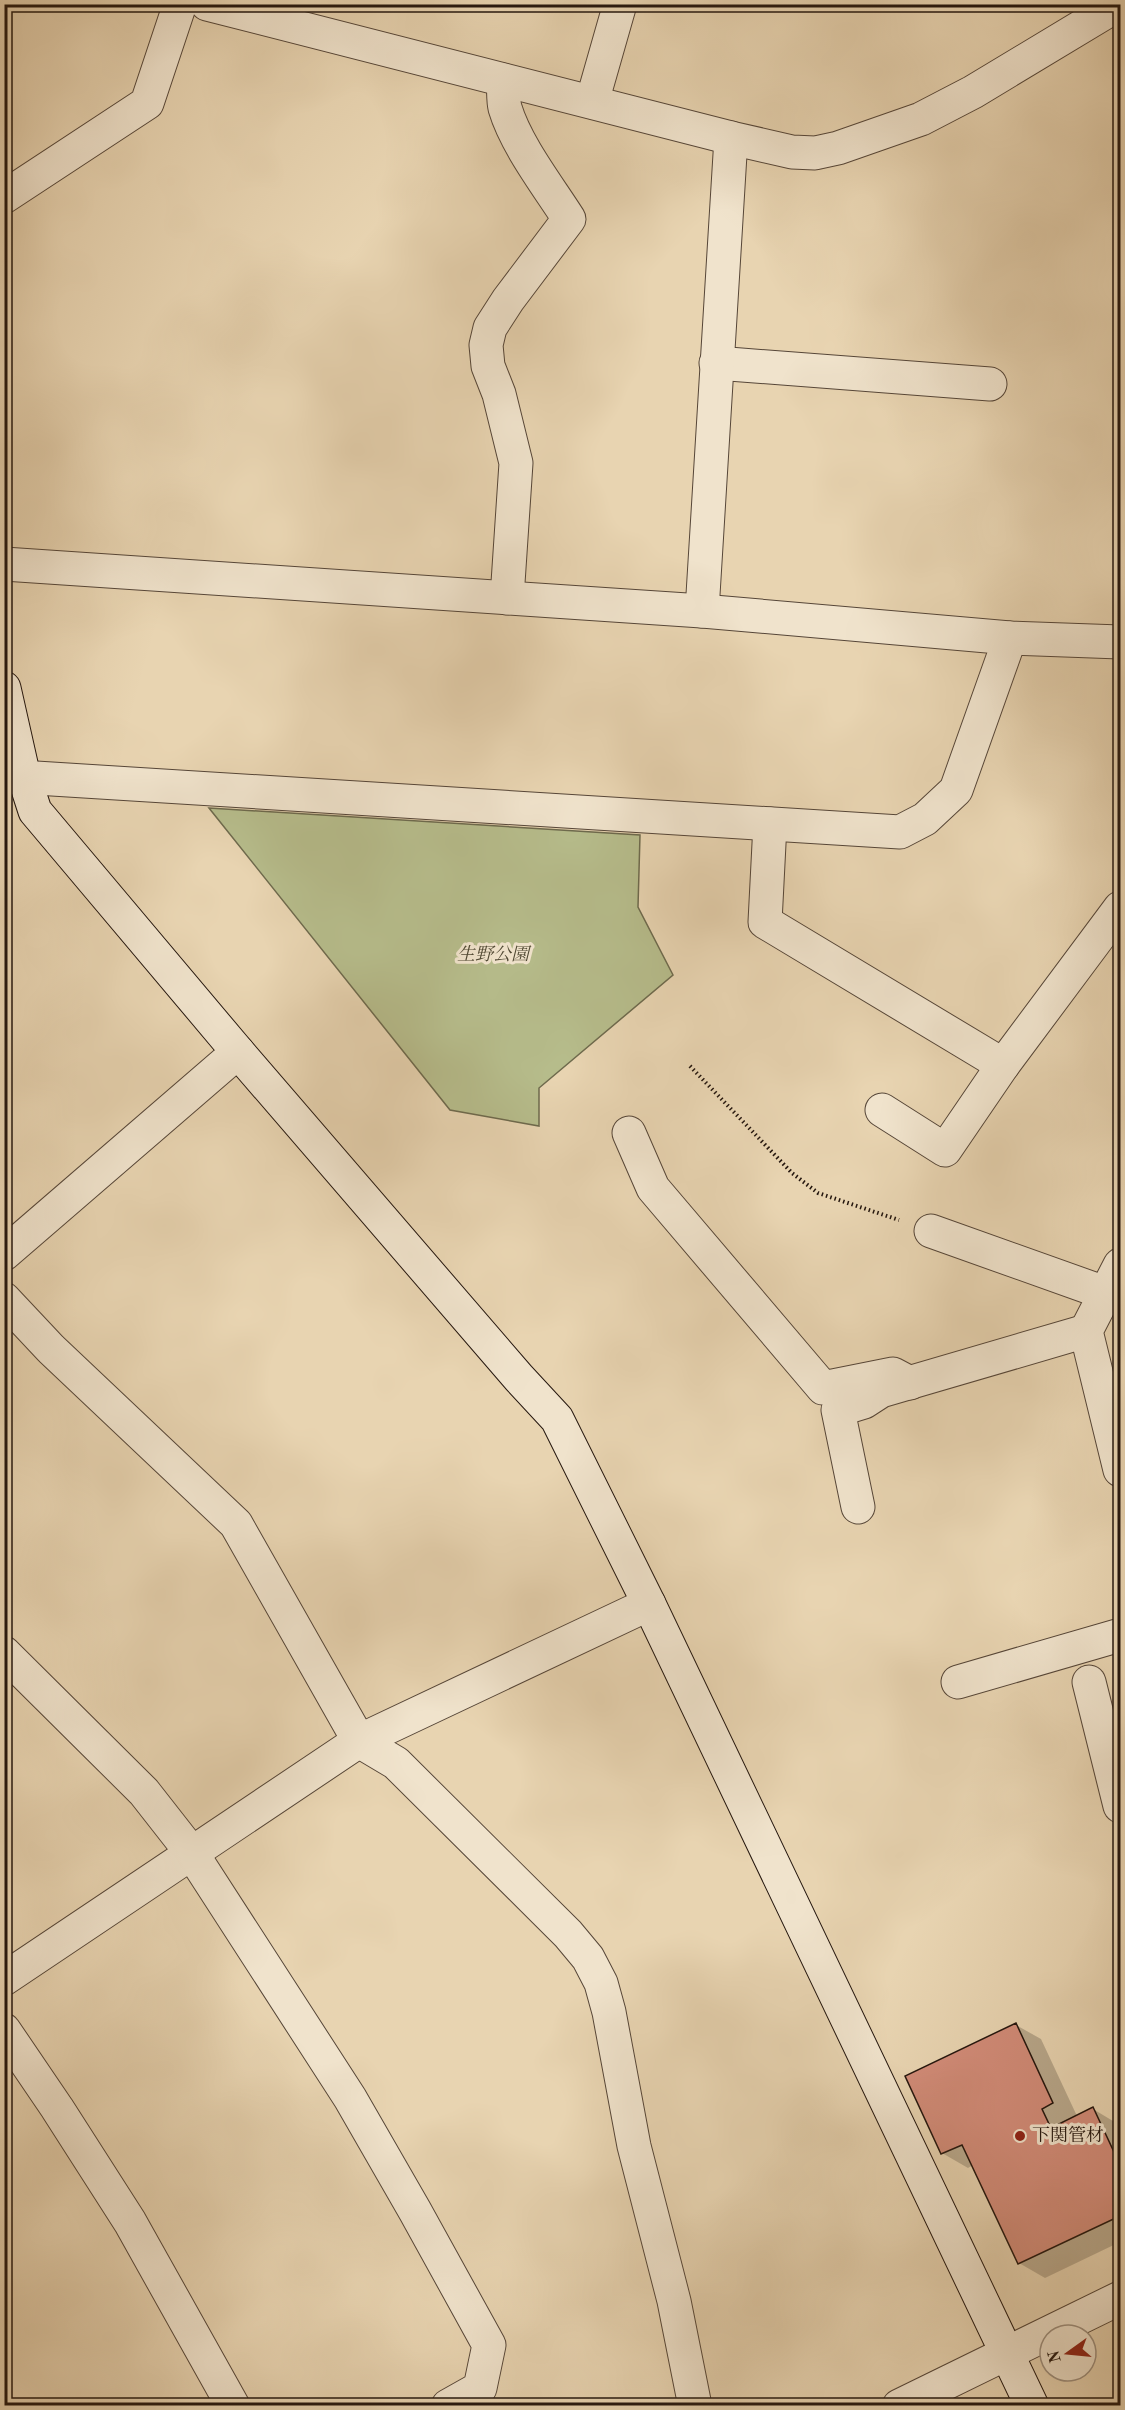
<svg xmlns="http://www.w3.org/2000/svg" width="1125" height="2410" viewBox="0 0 1125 2410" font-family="'Old Standard TT','Noto Serif JP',serif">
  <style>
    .green { fill: #b6bc8b; stroke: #6e6a4d; stroke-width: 1.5 }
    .shadow { fill: #0003 }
    .building { fill: #d28c79; stroke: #25170f; stroke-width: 1.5 }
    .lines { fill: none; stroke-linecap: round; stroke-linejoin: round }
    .street-casing { stroke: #564638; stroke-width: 35 }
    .secondary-casing { stroke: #25170f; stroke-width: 35 }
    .path { stroke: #25170f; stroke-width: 4; stroke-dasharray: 1.5 3; stroke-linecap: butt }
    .street { stroke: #f0e3cc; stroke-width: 33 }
    .secondary { stroke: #f0e3cc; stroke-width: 33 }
    .poi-dot { fill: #8f2418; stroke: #f0e3cc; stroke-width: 2 }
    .labels { text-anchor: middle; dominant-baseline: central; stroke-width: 6; stroke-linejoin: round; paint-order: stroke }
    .park-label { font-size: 18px; font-style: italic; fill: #504934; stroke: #f0e3cc }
    .poi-label { font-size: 18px; fill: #25170f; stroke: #f0e3cc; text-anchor: start }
  </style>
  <rect width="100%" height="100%" fill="#e8d4b1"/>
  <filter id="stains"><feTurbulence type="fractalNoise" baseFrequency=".00333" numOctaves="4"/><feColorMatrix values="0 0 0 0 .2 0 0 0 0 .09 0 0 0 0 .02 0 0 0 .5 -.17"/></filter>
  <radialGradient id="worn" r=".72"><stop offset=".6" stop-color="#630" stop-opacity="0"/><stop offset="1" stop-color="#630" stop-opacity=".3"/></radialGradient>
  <path class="green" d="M 209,808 L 640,835 L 638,907 L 673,975 L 539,1088 L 539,1126 L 450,1110 Z"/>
  <path class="shadow" d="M 1016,2025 L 1041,2039 L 1077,2116 L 1093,2109 L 1118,2124 L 1120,2128 L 1120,2242 L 1045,2278 L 1019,2263 L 973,2165 L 968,2168 L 942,2153 Z"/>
  <path class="building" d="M 1016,2023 L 1053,2103 L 1042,2109 L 1051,2128 L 1093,2107 L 1120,2165 L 1120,2216 L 1018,2264 L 962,2145 L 941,2154 L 905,2076 Z"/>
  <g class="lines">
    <defs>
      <g id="street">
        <path d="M 207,4 L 731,138 L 792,152 L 815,153 L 838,148 L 921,119 L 973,92 L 1119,4"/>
        <path d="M 503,80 C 504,89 503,100 505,108 C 516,145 548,186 569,219 L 508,300 L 490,328 L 486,345 L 488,366 L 499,394 L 516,463 L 507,598"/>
        <path d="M 592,102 L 620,4"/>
        <path d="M 4,197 L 147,103 L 180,4"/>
        <path d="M 716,363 L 990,384"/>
        <path d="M 4,564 L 702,611 L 1010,638 L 1120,642"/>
        <path d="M 702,611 L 731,138"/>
        <path d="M 4,776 L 900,832 L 925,819 L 956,790 L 1010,638"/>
        <path d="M 770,824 L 765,922 L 1003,1065"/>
        <path d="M 882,1110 L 945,1150 L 1003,1065 L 1120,908"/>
        <path d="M 629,1133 L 653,1188 L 823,1388 L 893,1374 L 910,1383"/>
        <path d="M 931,1231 L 1105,1293"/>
        <path d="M 4,1254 L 238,1052"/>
        <path d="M 1120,1265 L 1086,1331 L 1120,1470"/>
        <path d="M 4,1299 L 51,1349 L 236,1524 L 359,1741 L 396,1763 L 568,1934 L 588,1958 L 601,1983 L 609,2012 L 634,2146 L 674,2301 L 695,2406"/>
        <path d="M 858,1507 L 838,1410 L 864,1402 L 881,1391 L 1086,1331"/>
        <path d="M 4,1653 L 144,1792 L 191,1852 L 350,2098 L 415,2211 L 489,2345 L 480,2388 L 448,2406"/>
        <path d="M 958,1682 L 1120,1635"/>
        <path d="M 1089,1682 L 1120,1806"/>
        <path d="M 4,1979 L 359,1741 L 649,1604"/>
        <path d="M 4,2030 L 57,2108 L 130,2222 L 233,2406"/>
        <path d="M 899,2406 L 1120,2298"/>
      </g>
      <path id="secondary" d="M 4,688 L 24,777 L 35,811 L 238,1052 L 519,1378 L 557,1419 L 649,1604 L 1032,2406"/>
    </defs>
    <use href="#street" class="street-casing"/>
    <use href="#secondary" class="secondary-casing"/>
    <path class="path" d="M 690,1066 L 792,1173 L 818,1193 L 899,1220"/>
    <use href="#street" class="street"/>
    <use href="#secondary" class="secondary"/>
  </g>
  <circle class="poi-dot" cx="1020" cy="2136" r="6"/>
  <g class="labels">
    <g class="park-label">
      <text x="493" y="955">生野公園</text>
    </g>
    <g class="poi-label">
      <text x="1032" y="2136">下関管材</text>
    </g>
  </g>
  <rect width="1125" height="2410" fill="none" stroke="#e8d4b1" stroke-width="24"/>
  <rect x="6" y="6" width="1113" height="2398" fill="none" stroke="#25170f" stroke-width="3"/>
  <rect x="12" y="12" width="1101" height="2386" fill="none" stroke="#25170f" stroke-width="1.5"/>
  <g transform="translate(1068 2353) rotate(255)"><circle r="28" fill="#f0e3cc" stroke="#9f9180" stroke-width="1.5"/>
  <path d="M0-4.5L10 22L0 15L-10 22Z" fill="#8f2418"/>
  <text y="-9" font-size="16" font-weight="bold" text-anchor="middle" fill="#25170f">N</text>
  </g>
  <rect width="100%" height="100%" filter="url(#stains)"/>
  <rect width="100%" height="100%" fill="url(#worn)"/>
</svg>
